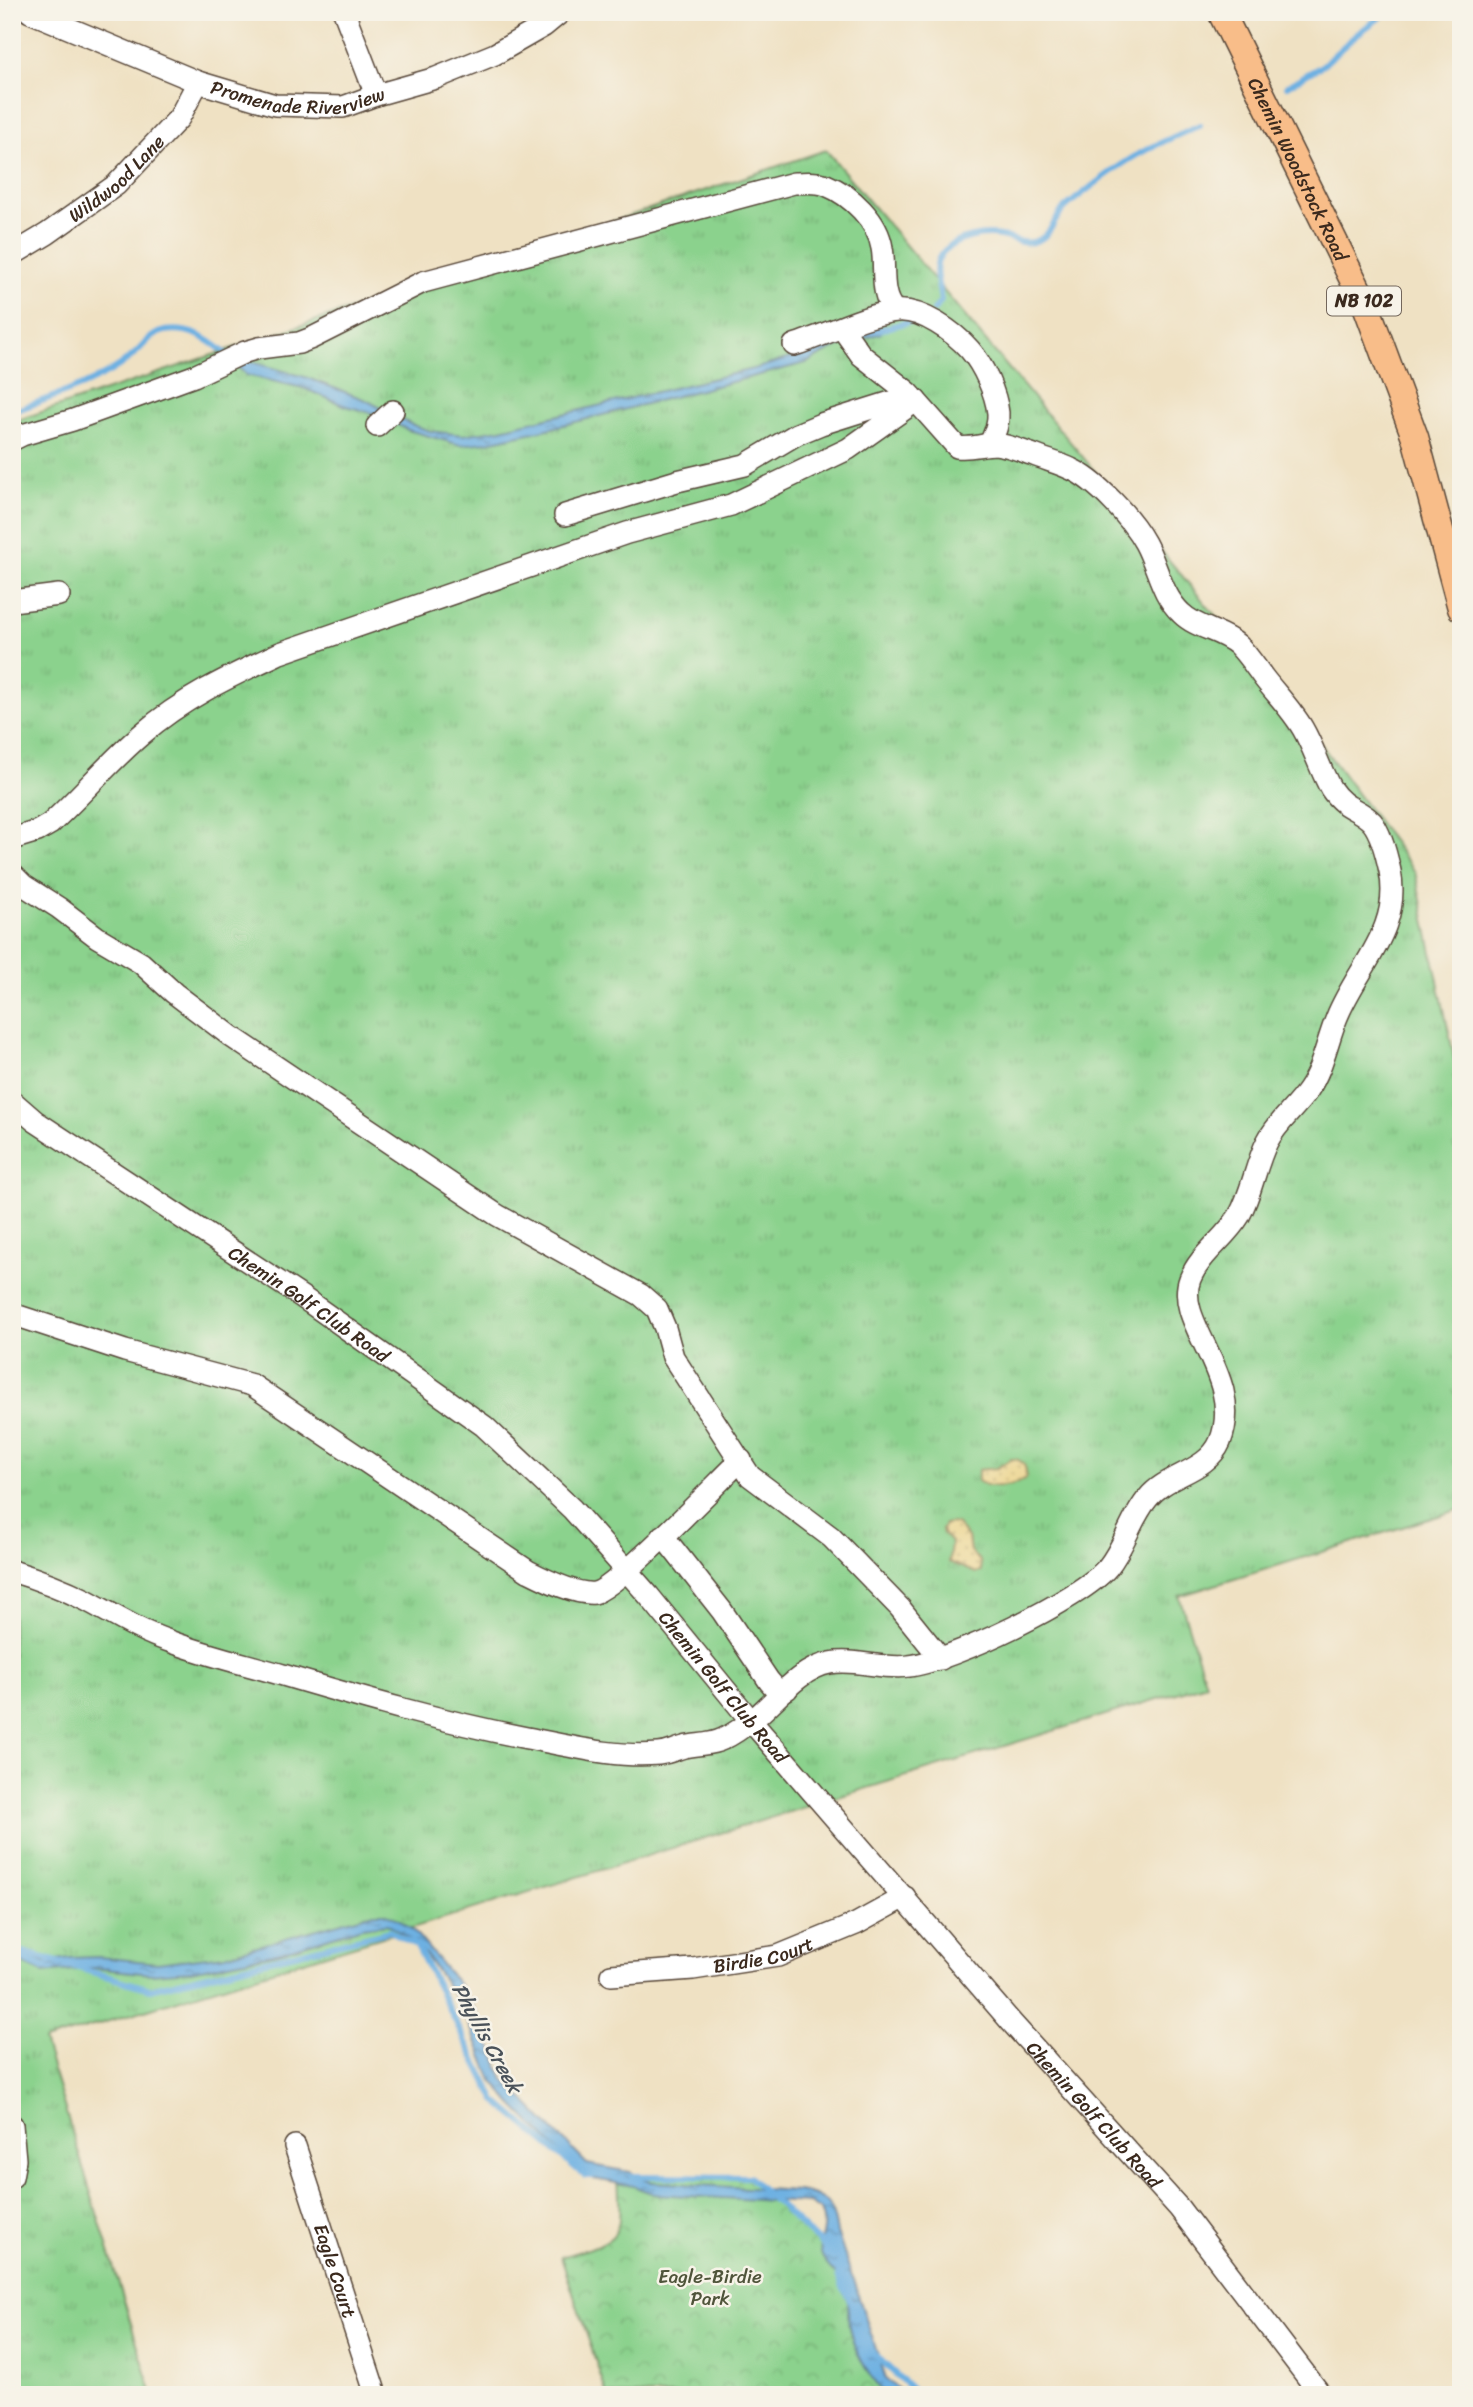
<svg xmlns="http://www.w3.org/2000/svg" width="1473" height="2407" viewBox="0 0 1473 2407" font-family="Sriracha,sans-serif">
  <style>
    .grass { fill: url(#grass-tufts); stroke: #637e56; stroke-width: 2 }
    .sand { fill: url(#sand-dots); stroke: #94825e; stroke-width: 2 }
    .park { fill: url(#park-crowns); stroke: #637e56; stroke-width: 2 }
    .water { fill: url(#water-ripples); stroke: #546d80; stroke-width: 2 }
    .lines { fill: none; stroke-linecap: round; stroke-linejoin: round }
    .stream { stroke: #6db0e2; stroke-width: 6 }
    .minor-casing { stroke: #564537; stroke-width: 24 }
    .major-casing { stroke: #564537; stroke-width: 29 }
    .minor { stroke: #fff; stroke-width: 21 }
    .major { stroke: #f8bd89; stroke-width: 26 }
    .labels { text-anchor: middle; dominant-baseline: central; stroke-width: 5; stroke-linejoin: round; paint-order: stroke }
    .shield { fill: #f7f3e8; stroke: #73665b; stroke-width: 2 }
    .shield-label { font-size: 18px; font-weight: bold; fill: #3b2a1e }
    .street-label { font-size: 19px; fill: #3b2a1e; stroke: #f7f3e8 }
    .park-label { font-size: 19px; fill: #4f543a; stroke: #f7f3e8 }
    .water-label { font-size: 21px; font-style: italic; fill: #4a5259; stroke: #f7f3e8 }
  </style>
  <defs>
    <pattern id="grass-tufts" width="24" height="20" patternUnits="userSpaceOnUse" patternTransform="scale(1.75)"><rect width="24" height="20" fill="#8bd28d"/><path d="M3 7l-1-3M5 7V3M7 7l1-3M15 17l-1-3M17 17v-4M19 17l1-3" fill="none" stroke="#79b479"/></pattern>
    <pattern id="sand-dots" width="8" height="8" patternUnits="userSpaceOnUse" patternTransform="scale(1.75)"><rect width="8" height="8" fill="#eeda9e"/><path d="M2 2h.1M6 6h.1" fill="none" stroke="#cdbb88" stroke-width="1.8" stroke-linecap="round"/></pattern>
    <pattern id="park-crowns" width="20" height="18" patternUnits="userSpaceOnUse" patternTransform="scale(1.75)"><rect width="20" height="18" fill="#8bd28d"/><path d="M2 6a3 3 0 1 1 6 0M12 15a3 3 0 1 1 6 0" fill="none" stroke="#79b479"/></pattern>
    <pattern id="water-ripples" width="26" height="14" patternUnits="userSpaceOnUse" patternTransform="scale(1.75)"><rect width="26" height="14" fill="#6db0e2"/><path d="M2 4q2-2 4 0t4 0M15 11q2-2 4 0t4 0" fill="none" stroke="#5b8fb7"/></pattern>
  </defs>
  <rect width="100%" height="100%" fill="#f7f3e8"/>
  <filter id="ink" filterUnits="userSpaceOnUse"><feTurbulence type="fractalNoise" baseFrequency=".0143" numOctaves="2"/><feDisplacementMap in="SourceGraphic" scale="14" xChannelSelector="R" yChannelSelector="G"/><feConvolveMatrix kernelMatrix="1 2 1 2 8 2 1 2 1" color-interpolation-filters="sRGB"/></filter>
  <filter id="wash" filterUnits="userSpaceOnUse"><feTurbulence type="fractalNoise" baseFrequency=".00686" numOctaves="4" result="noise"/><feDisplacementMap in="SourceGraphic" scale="28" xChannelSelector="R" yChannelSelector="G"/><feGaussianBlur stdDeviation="1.57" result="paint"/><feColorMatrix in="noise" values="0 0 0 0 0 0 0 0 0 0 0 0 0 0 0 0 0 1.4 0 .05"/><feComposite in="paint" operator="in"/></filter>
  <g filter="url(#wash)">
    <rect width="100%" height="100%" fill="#efe1c3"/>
    <path class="grass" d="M 826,150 L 1306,724 L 1415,872 L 1461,1090 L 1461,1509 L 1179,1596 L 1206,1684 L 44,2041 L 153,2395 L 12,2395 L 12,422 Z"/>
    <g class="sand">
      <path d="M 1011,1459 C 1023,1458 1027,1467 1026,1478 C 1015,1486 990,1490 978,1481 L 978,1470 L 997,1468 Z"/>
      <path d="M 950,1523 L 956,1524 L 968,1537 L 970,1552 L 980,1561 L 981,1571 L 976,1573 L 949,1562 L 951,1542 L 943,1534 L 942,1529 L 945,1524 Z"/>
    </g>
    <path class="park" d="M 618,2176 L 749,2177 L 823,2244 L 887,2392 L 871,2395 L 607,2395 L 561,2257 C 625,2238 621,2241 618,2176 Z"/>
    <g class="water">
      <path d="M 878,323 L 881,333 L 835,348 L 806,363 L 548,429 L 488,442 L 460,445 L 408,430 L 376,414 L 346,406 L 303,388 L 246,375 L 237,366 L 241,359 L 305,377 L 366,400 L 410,424 L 430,431 L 463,435 L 501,429 L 757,368 L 807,353 L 843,336 Z"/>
      <path d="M 374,1913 L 385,1913 L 400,1920 L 414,1931 L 460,1986 L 481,2020 L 504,2080 L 587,2164 L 630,2172 L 652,2182 L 797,2191 C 828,2196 831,2202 837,2232 L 886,2379 L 904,2394 L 910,2395 L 885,2395 C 871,2381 852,2347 849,2327 C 847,2315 850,2301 846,2289 C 841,2276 825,2268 821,2253 C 817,2238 829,2230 820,2210 L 809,2203 L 654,2194 L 633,2186 L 594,2179 L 578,2171 L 511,2103 L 492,2080 L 463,2009 L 425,1954 L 406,1936 L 387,1924 L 362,1927 L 278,1953 L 191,1971 L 151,1974 L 94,1968 L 43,1973 L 12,1959 L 12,1948 L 45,1962 L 69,1958 L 99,1957 L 157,1963 L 225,1955 Z"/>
    </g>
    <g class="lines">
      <g class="stream">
        <path d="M 1287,86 L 1323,65 L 1356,35 L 1387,12"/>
        <path d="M 934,310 L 941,301 C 939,284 930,265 944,251 C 958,238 982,233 1000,236 C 1012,238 1024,246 1036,241 C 1052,236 1055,215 1067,206 C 1089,188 1113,169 1137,155 C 1156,144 1179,135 1200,125"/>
        <path d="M 875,331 L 912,321"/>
        <path d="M 12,412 C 50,397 100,383 131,357 C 143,348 149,334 165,331 C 189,327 207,338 224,352"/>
        <path d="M 12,1949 L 61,1963"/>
        <path d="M 75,1967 L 150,1989 L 390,1931 L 417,1946 L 496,2101 L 585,2176 L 593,2176"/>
        <path d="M 632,2176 L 749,2177 L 824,2247"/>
        <path d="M 838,2276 L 850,2301"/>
        <path d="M 875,2355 L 918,2395"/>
      </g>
    </g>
  </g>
  <g filter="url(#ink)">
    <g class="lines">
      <defs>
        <g id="minor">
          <path id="s1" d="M 30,12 L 198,82 L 275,105 L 343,107 L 376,95 L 436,78 L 495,54 L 544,26 L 561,12"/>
          <path d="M 344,12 L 376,95"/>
          <path id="s2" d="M 12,255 L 47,234 L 116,185 L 179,118 L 198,82"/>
          <path d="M 794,345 C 826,335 863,315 896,311 C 921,308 954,332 970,350 C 983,365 996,393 998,413 C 999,425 994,434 990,444"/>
          <path d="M 377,426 L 393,411"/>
          <path d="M 12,440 L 22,435 L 73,420 L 194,376 L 245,352 L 259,348 L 299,343 L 312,338 L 423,282 L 794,183 C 804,183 816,181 826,185 C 851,195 878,221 882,248 C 886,268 879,295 895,311"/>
          <path d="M 565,515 L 677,481 L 745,465 L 797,434 L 821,424 L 891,402 L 916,401"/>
          <path d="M 12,601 L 59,595"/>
          <path d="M 12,839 L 38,831 L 50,824 C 82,795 109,762 142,734 C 183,698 231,676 280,653 L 627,533 L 731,505 L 848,449 L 916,401"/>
          <path d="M 12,874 L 23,885 L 59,908 L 97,937 L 141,963 L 174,993 L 232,1037 L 497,1215 L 641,1295 L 657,1309 L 665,1328 L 673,1357 L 750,1476 L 831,1537 L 900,1608 L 941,1659"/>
          <path id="s3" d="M 12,1101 L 35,1121 L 302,1297 L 484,1426 L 572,1509 L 649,1596 L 751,1721 L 1012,2023 L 1179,2208 L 1321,2395"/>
          <path d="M 12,1314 L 125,1351 L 252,1385 L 528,1571 C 544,1579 575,1595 594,1593 C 615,1590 719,1481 741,1460"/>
          <path d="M 663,1536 L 722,1611 L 769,1681 L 776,1689 L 787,1689"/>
          <path d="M 12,1571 C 38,1579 62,1588 86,1600 C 114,1615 139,1631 169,1641 C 206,1655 245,1664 283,1675 C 364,1699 445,1722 527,1738 C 570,1746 615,1758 659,1754 C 670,1753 673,1750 684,1747 C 697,1744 711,1745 723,1739 C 734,1734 746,1725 756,1717 C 777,1699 801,1668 830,1663 C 855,1658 882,1670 909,1666 C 952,1661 1080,1600 1108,1567 C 1125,1546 1131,1518 1148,1498 C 1167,1474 1207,1472 1220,1442 C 1246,1377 1173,1323 1190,1279 C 1200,1254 1225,1239 1239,1216 C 1252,1193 1255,1166 1267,1142 C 1277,1122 1295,1109 1308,1090 C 1323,1068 1327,1041 1337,1017 C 1357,967 1402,930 1390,871 C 1387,857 1381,833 1372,822 C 1359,808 1345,810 1331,789 C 1320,770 1314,748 1303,729 C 1292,710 1276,694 1263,677 C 1255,666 1247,654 1238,645 C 1221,630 1197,629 1181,613 C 1161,594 1158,567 1145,543 C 1132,519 1096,480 1071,469 C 1059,463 1046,460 1034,455 C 1021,451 1009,445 995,444 C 982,444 971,449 957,447 L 909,393 L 861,355 L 842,328"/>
          <path id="s4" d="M 611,1975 L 693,1969 L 778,1956 L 856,1924 L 905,1897"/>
          <path d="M 12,2125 L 15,2160 L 12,2177"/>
          <path id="s5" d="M 295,2146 L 376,2395"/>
        </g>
        <g id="major">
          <path id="s6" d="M 1221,12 L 1367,308 L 1415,437 L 1461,608"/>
        </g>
      </defs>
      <use href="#minor" class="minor-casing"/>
      <use href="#major" class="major-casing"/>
      <use href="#minor" class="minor"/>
      <use href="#major" class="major"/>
    </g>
  </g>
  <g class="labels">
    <rect class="shield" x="1327" y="286.5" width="74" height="29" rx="5"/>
    <g class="shield-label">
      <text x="1364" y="301">NB 102</text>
    </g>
    <g class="street-label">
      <text stroke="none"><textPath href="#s1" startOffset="285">Promenade Riverview</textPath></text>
      <text stroke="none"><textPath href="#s6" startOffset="175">Chemin Woodstock Road</textPath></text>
      <text stroke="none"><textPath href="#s2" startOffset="130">Wildwood Lane</textPath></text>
      <text stroke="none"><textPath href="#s3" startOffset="360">Chemin Golf Club Road</textPath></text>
      <text stroke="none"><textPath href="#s3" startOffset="928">Chemin Golf Club Road</textPath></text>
      <text stroke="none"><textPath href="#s4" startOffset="154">Birdie Court</textPath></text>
      <text stroke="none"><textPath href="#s3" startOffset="1494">Chemin Golf Club Road</textPath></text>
      <text stroke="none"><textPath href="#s5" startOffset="131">Eagle Court</textPath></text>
    </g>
    <g class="park-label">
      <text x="710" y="2276">Eagle-Birdie<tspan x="710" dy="22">Park</tspan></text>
    </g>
    <g class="water-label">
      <text transform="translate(487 2038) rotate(61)">Phyllis Creek</text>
    </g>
  </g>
  <rect width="1473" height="2407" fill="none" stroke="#f7f3e8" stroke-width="42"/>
</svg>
